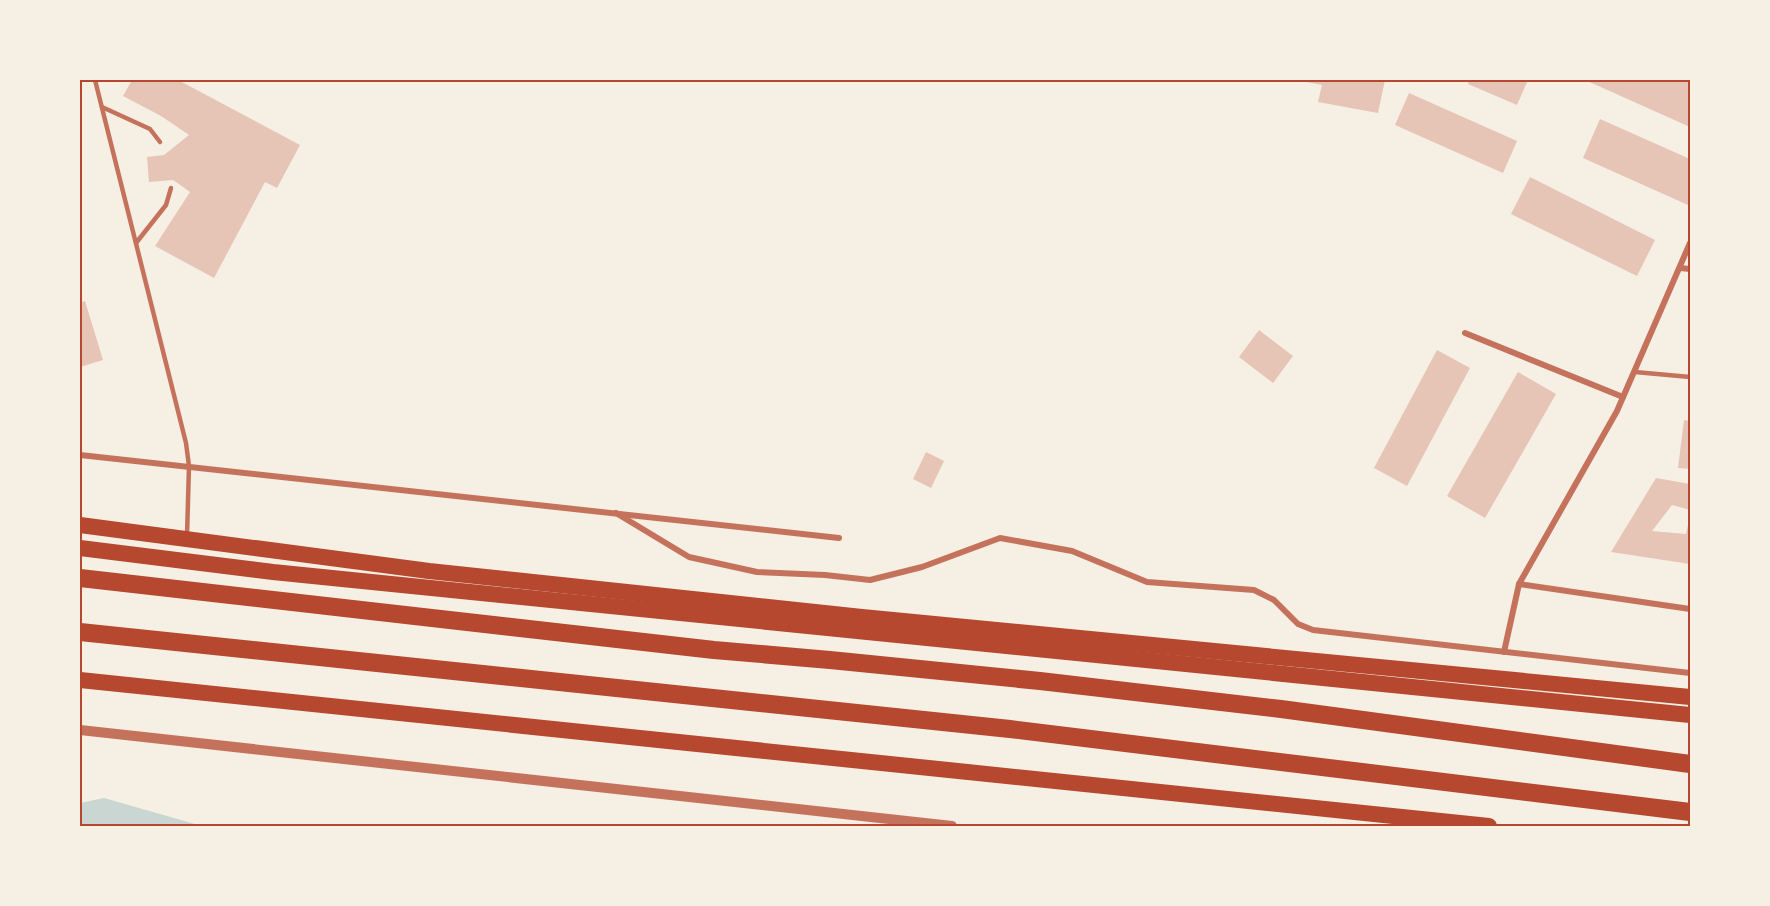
<svg xmlns="http://www.w3.org/2000/svg" width="1770" height="906" viewBox="0 0 1770 906" font-family="Cabin,sans-serif">
  <style>
    .water { fill: #c9d6d2 }
    .building { fill: #e6c5b7 }
    .lines { fill: none; stroke-linecap: round; stroke-linejoin: round }
    .service { stroke: #c5725c; stroke-width: 4.5 }
    .minor { stroke: #c5725c; stroke-width: 6 }
    .tertiary { stroke: #c5725c; stroke-width: 10 }
    .trunk { stroke: #b5482f; stroke-width: 16 }
    .motorway { stroke: #b5482f; stroke-width: 18 }
    .neatline { fill: none; stroke: #b5482f; stroke-width: 2 }
  </style>
  <rect width="100%" height="100%" fill="#f6efe4"/>
  <path class="water" d="M 104,798 L 195,824 L 204,826 L 80,826 L 80,803 Z"/>
  <g class="building">
    <path d="M 132,80 L 178,80 L 300,145 L 277,188 L 265,182 L 214,278 L 155,246 L 190,192 L 173,180 L 149,182 L 147,157 L 164,155 L 189,135 L 161,116 L 123,96 Z"/>
    <path d="M 1296,80 L 1385,80 L 1378,113 L 1318,102 L 1322,85 Z"/>
    <path d="M 1469,80 L 1528,80 L 1517,105 L 1468,84 Z"/>
    <path d="M 1585,80 L 1690,80 L 1690,127 Z"/>
    <path d="M 1409,93 L 1517,141 L 1503,173 L 1395,125 Z"/>
    <path d="M 1600,119 L 1690,159 L 1690,199 L 1688,205 L 1583,158 Z"/>
    <path d="M 1530,177 L 1655,240 L 1637,276 L 1511,214 Z"/>
    <path d="M 85,301 L 103,360 L 80,367 L 80,303 Z"/>
    <path d="M 1259,330 L 1293,356 L 1273,383 L 1239,357 Z"/>
    <path d="M 1437,350 L 1470,368 L 1407,486 L 1374,468 Z"/>
    <path d="M 1518,372 L 1556,394 L 1485,518 L 1447,496 Z"/>
    <path d="M 1684,420 L 1690,421 L 1690,469 L 1678,468 Z"/>
    <path d="M 926,452 L 944,461 L 931,488 L 913,479 Z"/>
    <path d="M 1656,478 L 1690,484 L 1690,510 L 1672,505 L 1652,531 L 1686,534 L 1690,516 L 1690,564 L 1611,552 Z"/>
  </g>
  <g class="lines">
    <g class="service">
      <path d="M 95,80 L 186,443 L 189,466 L 187,536"/>
      <path d="M 102,107 L 150,129 L 160,142"/>
      <path d="M 136,243 L 166,205 L 171,188"/>
      <path d="M 1635,372 L 1690,377"/>
    </g>
    <g class="minor">
      <path d="M 1680,268 L 1690,269"/>
      <path d="M 1465,333 L 1623,397"/>
      <path d="M 80,455 L 839,538"/>
      <path d="M 616,513 L 689,557 L 757,572 L 825,575 L 870,580 L 922,567 L 1000,538 L 1072,551 L 1147,582 L 1254,590 L 1274,600 L 1298,624 L 1313,630 L 1690,673"/>
      <path d="M 1519,584 L 1690,609"/>
      <path d="M 1504,652 L 1519,584 L 1617,411 L 1690,243"/>
    </g>
    <path class="tertiary" d="M 80,730 L 952,826"/>
    <g class="trunk">
      <path d="M 80,525 L 429,571 L 862,617 L 1690,697"/>
      <path d="M 80,548 L 273,572 L 1690,715"/>
      <path d="M 80,680 L 1489,826"/>
    </g>
    <g class="motorway">
      <path d="M 80,578 L 714,650 L 830,660 L 1040,681 L 1281,709 L 1690,764"/>
      <path d="M 80,632 L 1010,729 L 1690,812"/>
    </g>
  </g>
  <rect width="1770" height="906" fill="none" stroke="#f6efe4" stroke-width="162"/>
  <rect x="81" y="81" width="1608" height="744" class="neatline"/>
</svg>
